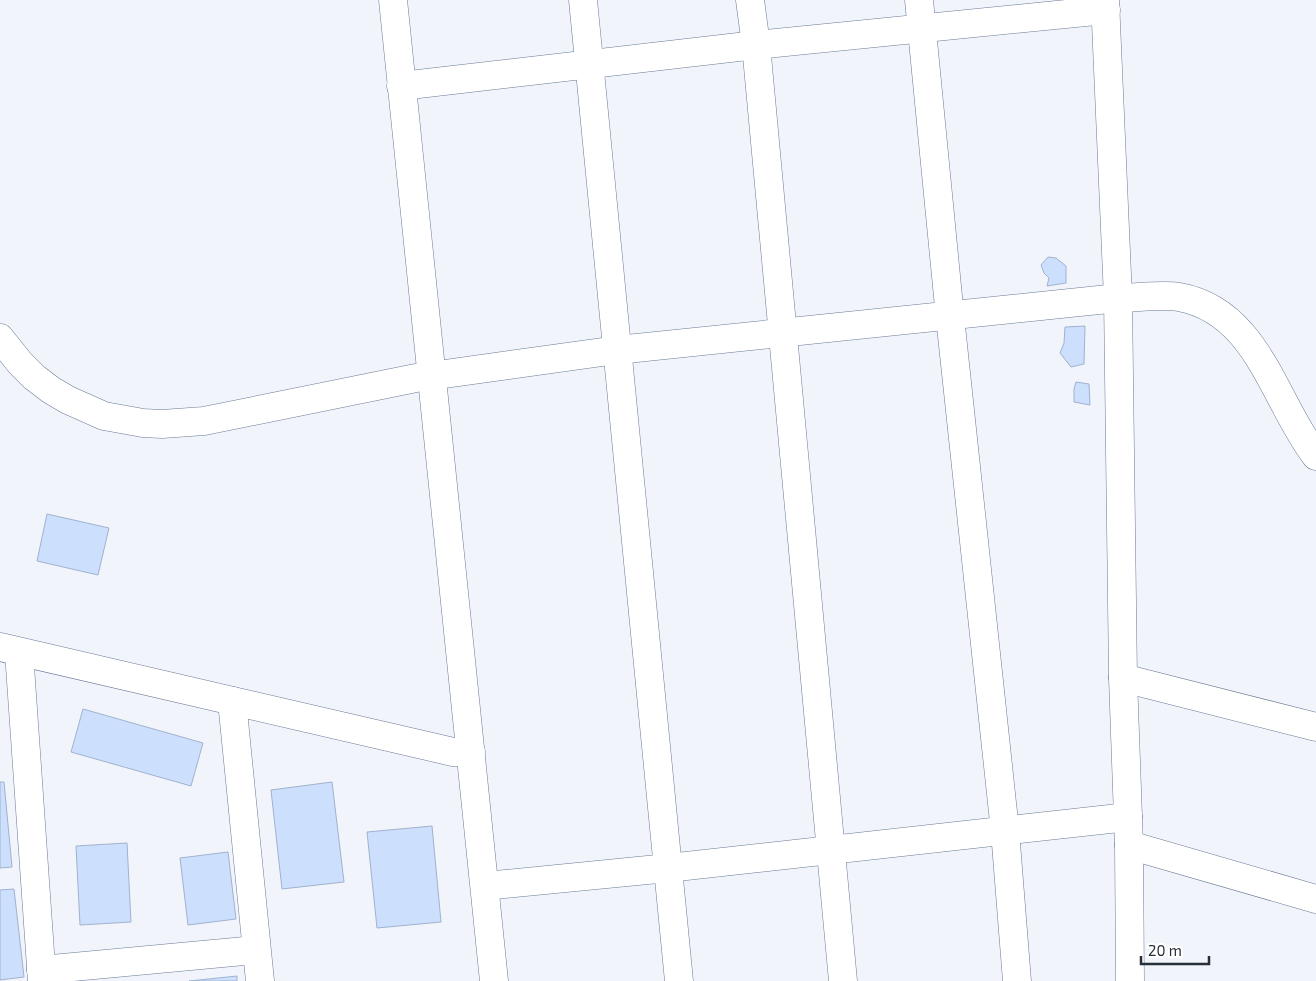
<svg xmlns="http://www.w3.org/2000/svg" width="1316" height="981" viewBox="0 0 1316 981" font-family="'Exo 2',sans-serif">
  <style>
    .building { fill: #ccdffd; stroke: #a0b2cf }
    .lines { fill: none; stroke-linecap: round; stroke-linejoin: round }
    .minor-casing { stroke: #697a95; stroke-width: 29 }
    .minor { stroke: #fff; stroke-width: 28 }
  </style>
  <rect width="100%" height="100%" fill="#f1f5fb"/>
  <g class="building">
    <path d="M 1048,257 L 1056,258 L 1066,266 L 1066,283 L 1047,286 L 1049,278 L 1044,273 L 1041,265 Z"/>
    <path d="M 1085,326 L 1084,364 L 1071,367 L 1060,353 L 1064,343 L 1065,327 Z"/>
    <path d="M 1076,382 L 1089,384 L 1090,405 L 1074,402 L 1074,389 Z"/>
    <path d="M 47,514 L 109,528 L 98,575 L 37,561 Z"/>
    <path d="M 83,709 L 203,743 L 191,786 L 71,752 Z"/>
    <path d="M 0,782 L 4,782 L 12,867 L 0,868 Z"/>
    <path d="M 332,782 L 344,882 L 282,889 L 271,790 Z"/>
    <path d="M 432,826 L 441,922 L 377,928 L 367,832 Z"/>
    <path d="M 127,843 L 131,922 L 80,925 L 76,846 Z"/>
    <path d="M 228,852 L 236,919 L 188,925 L 180,858 Z"/>
    <path d="M 14,889 L 24,977 L 0,980 L 0,890 Z"/>
    <path d="M 237,976 L 237,981 L 189,981 Z"/>
  </g>
  <g class="lines">
    <defs>
      <g id="minor">
        <path d="M 393,0 L 494,981"/>
        <path d="M 583,0 L 679,981"/>
        <path d="M 750,0 L 756,45 L 843,981"/>
        <path d="M 919,0 L 950,317 L 1005,831 L 1017,981"/>
        <path d="M 1105,0 L 1118,298 L 1123,678 L 1129,845 L 1130,981"/>
        <path d="M 401,86 L 756,45 L 1106,10"/>
        <path d="M 0,338 L 20,363 L 34,377 L 51,390 L 68,400 L 104,416 L 143,423 L 162,424 L 204,421 L 416,378 L 617,350 L 1118,298 C 1135,298 1164,294 1179,297 C 1258,311 1274,402 1316,456"/>
        <path d="M 0,647 L 453,752 L 471,752"/>
        <path d="M 19,652 L 42,981"/>
        <path d="M 1123,678 L 1316,727"/>
        <path d="M 232,701 L 260,981"/>
        <path d="M 1129,845 L 1316,899"/>
        <path d="M 485,886 L 668,868 L 1128,817"/>
        <path d="M 41,970 L 256,950"/>
      </g>
    </defs>
    <use href="#minor" class="minor-casing"/>
    <use href="#minor" class="minor"/>
  </g>
  <path d="M1141 956v8h68v-8" fill="none" stroke="#272f3a" stroke-width="2.5"/>
  <text x="1148" y="956" font-size="15" fill="#272f3a" stroke="#ffffff" stroke-width="4" paint-order="stroke">20 m</text>
</svg>
